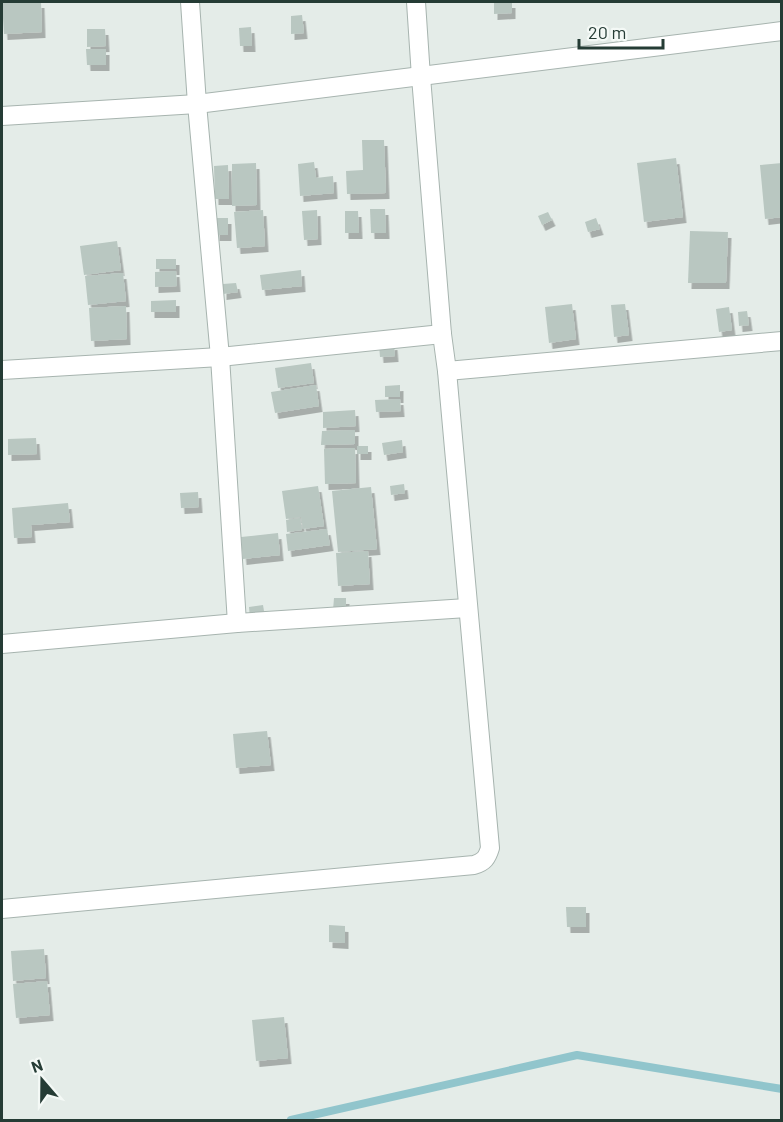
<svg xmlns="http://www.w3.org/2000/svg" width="783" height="1122" viewBox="0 0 783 1122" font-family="Barlow,sans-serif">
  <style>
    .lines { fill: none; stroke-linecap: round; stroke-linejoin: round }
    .stream { stroke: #91c5cc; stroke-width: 8 }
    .building { fill: #b9c7c1; filter: url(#shadow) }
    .minor-casing { stroke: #a7b4af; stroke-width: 20 }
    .minor { stroke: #fff; stroke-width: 18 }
  </style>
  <defs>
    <filter id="shadow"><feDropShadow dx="3.5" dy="6" stdDeviation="0" flood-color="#0004"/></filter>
  </defs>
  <rect width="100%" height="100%" fill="#e4ece8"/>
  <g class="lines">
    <path class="stream" d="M 291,1120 L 577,1055 L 782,1089"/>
  </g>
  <g class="building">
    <path d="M 2,2 L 41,2 L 42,32 L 4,34 Z"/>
    <path d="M 494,2 L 512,2 L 512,13 L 494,14 Z"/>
    <path d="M 302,15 L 304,33 L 291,34 L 291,16 Z"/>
    <path d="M 251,27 L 252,46 L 240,46 L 239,28 Z"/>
    <path d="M 87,29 L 105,29 L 106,46 L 87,47 Z"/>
    <path d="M 86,49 L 106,49 L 106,65 L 87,65 Z"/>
    <path d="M 362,140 L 384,140 L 386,193 L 347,194 L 346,171 L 363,170 Z"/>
    <path d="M 676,158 L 683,217 L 644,222 L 637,163 Z"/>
    <path d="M 314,162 L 316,178 L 333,176 L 334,193 L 300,196 L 298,164 Z"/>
    <path d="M 256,163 L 257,205 L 232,206 L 232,164 Z"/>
    <path d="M 782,163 L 782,217 L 765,219 L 760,165 Z"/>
    <path d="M 228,165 L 229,199 L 215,199 L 214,166 Z"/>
    <path d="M 370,209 L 385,209 L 386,233 L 371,233 Z"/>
    <path d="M 263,210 L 265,246 L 237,248 L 234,212 Z"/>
    <path d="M 317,210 L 318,239 L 304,240 L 302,211 Z"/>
    <path d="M 345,211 L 358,211 L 359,233 L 345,233 Z"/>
    <path d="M 548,212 L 552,220 L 542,225 L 538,216 Z"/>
    <rect x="216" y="218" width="12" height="17"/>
    <path d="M 596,218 L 600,229 L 588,232 L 585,222 Z"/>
    <path d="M 690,231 L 728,232 L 726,283 L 688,283 Z"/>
    <path d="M 117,241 L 121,270 L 84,275 L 80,246 Z"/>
    <rect x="156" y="259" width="20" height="10"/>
    <path d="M 301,270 L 302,286 L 262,290 L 260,275 Z"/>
    <path d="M 176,271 L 177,286 L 155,287 L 155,272 Z"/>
    <path d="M 123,273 L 126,301 L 88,305 L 85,276 Z"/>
    <path d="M 236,283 L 238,292 L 223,294 L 223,284 Z"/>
    <path d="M 176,300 L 176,312 L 151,312 L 151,301 Z"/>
    <path d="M 572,304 L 576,339 L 549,343 L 545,307 Z"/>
    <path d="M 625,304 L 629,335 L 614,337 L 611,305 Z"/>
    <path d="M 126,306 L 127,339 L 91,341 L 89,308 Z"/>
    <path d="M 729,307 L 732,330 L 719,332 L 716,309 Z"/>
    <path d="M 747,311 L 749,325 L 739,326 L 738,312 Z"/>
    <path d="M 394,344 L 395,356 L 380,357 L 379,345 Z"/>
    <path d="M 311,363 L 314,383 L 278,388 L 275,368 Z"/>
    <path d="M 316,385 L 319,406 L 275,413 L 271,392 Z"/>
    <path d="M 400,385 L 400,397 L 385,397 L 385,386 Z"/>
    <path d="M 400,399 L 401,411 L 376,412 L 375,400 Z"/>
    <path d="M 355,410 L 356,426 L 323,428 L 323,412 Z"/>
    <path d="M 355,430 L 355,444 L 321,445 L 322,431 Z"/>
    <path d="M 36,438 L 37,454 L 8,455 L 8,439 Z"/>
    <path d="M 402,440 L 403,452 L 384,455 L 382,443 Z"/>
    <rect x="357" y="446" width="11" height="8"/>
    <path d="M 355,448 L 356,483 L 325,484 L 324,449 Z"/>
    <path d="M 404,484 L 405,493 L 391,495 L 390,486 Z"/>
    <path d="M 318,486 L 324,526 L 303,529 L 301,517 L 286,519 L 282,491 Z"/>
    <path d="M 371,487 L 377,549 L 338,552 L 332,491 Z"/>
    <path d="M 198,492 L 199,507 L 181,508 L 180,493 Z"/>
    <path d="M 68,503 L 70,522 L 31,525 L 32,537 L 14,538 L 12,508 Z"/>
    <path d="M 300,518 L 302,530 L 287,532 L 286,520 Z"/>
    <path d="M 327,529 L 330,545 L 288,551 L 286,534 Z"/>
    <path d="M 278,533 L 280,555 L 243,559 L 241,537 Z"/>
    <path d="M 368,551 L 370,584 L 338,586 L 336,553 Z"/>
    <path d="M 334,598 L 346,598 L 346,611 L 333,610 Z"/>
    <path d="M 263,605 L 265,617 L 250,619 L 249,607 Z"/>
    <path d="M 267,731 L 271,765 L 236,768 L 233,734 Z"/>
    <path d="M 566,907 L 586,907 L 586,927 L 567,927 Z"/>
    <path d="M 329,925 L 345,926 L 345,943 L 329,942 Z"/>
    <path d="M 44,949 L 46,978 L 13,981 L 11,951 Z"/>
    <path d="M 47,981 L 50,1015 L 16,1018 L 13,984 Z"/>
    <path d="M 284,1017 L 288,1058 L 256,1061 L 252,1020 Z"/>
  </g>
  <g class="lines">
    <defs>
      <g id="minor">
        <path d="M 190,2 L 197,104 L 220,357 L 237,623"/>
        <path d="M 2,116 L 197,104 L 782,31"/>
        <path d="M 2,370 L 220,357 L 442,334"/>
        <path d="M 447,371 L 782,341"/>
        <path d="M 2,644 L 237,623 L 467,608"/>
        <path d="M 2,909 L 474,865 C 484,862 487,858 490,848 L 447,371 L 442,334 L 421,77 L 416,2"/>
      </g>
    </defs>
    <use href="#minor" class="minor-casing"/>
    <use href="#minor" class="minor"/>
  </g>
  <rect width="783" height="1122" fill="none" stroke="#253c35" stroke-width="6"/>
  <g transform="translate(42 1080) rotate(340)" stroke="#f4f9f6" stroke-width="4.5" paint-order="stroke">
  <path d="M0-4.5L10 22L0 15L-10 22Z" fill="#253c35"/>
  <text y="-9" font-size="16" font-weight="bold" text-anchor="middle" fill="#253c35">N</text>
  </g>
  <path d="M579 39v9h84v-9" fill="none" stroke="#253c35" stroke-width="3"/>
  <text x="588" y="39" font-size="18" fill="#253c35" stroke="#f4f9f6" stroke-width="4.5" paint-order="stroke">20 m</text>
</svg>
